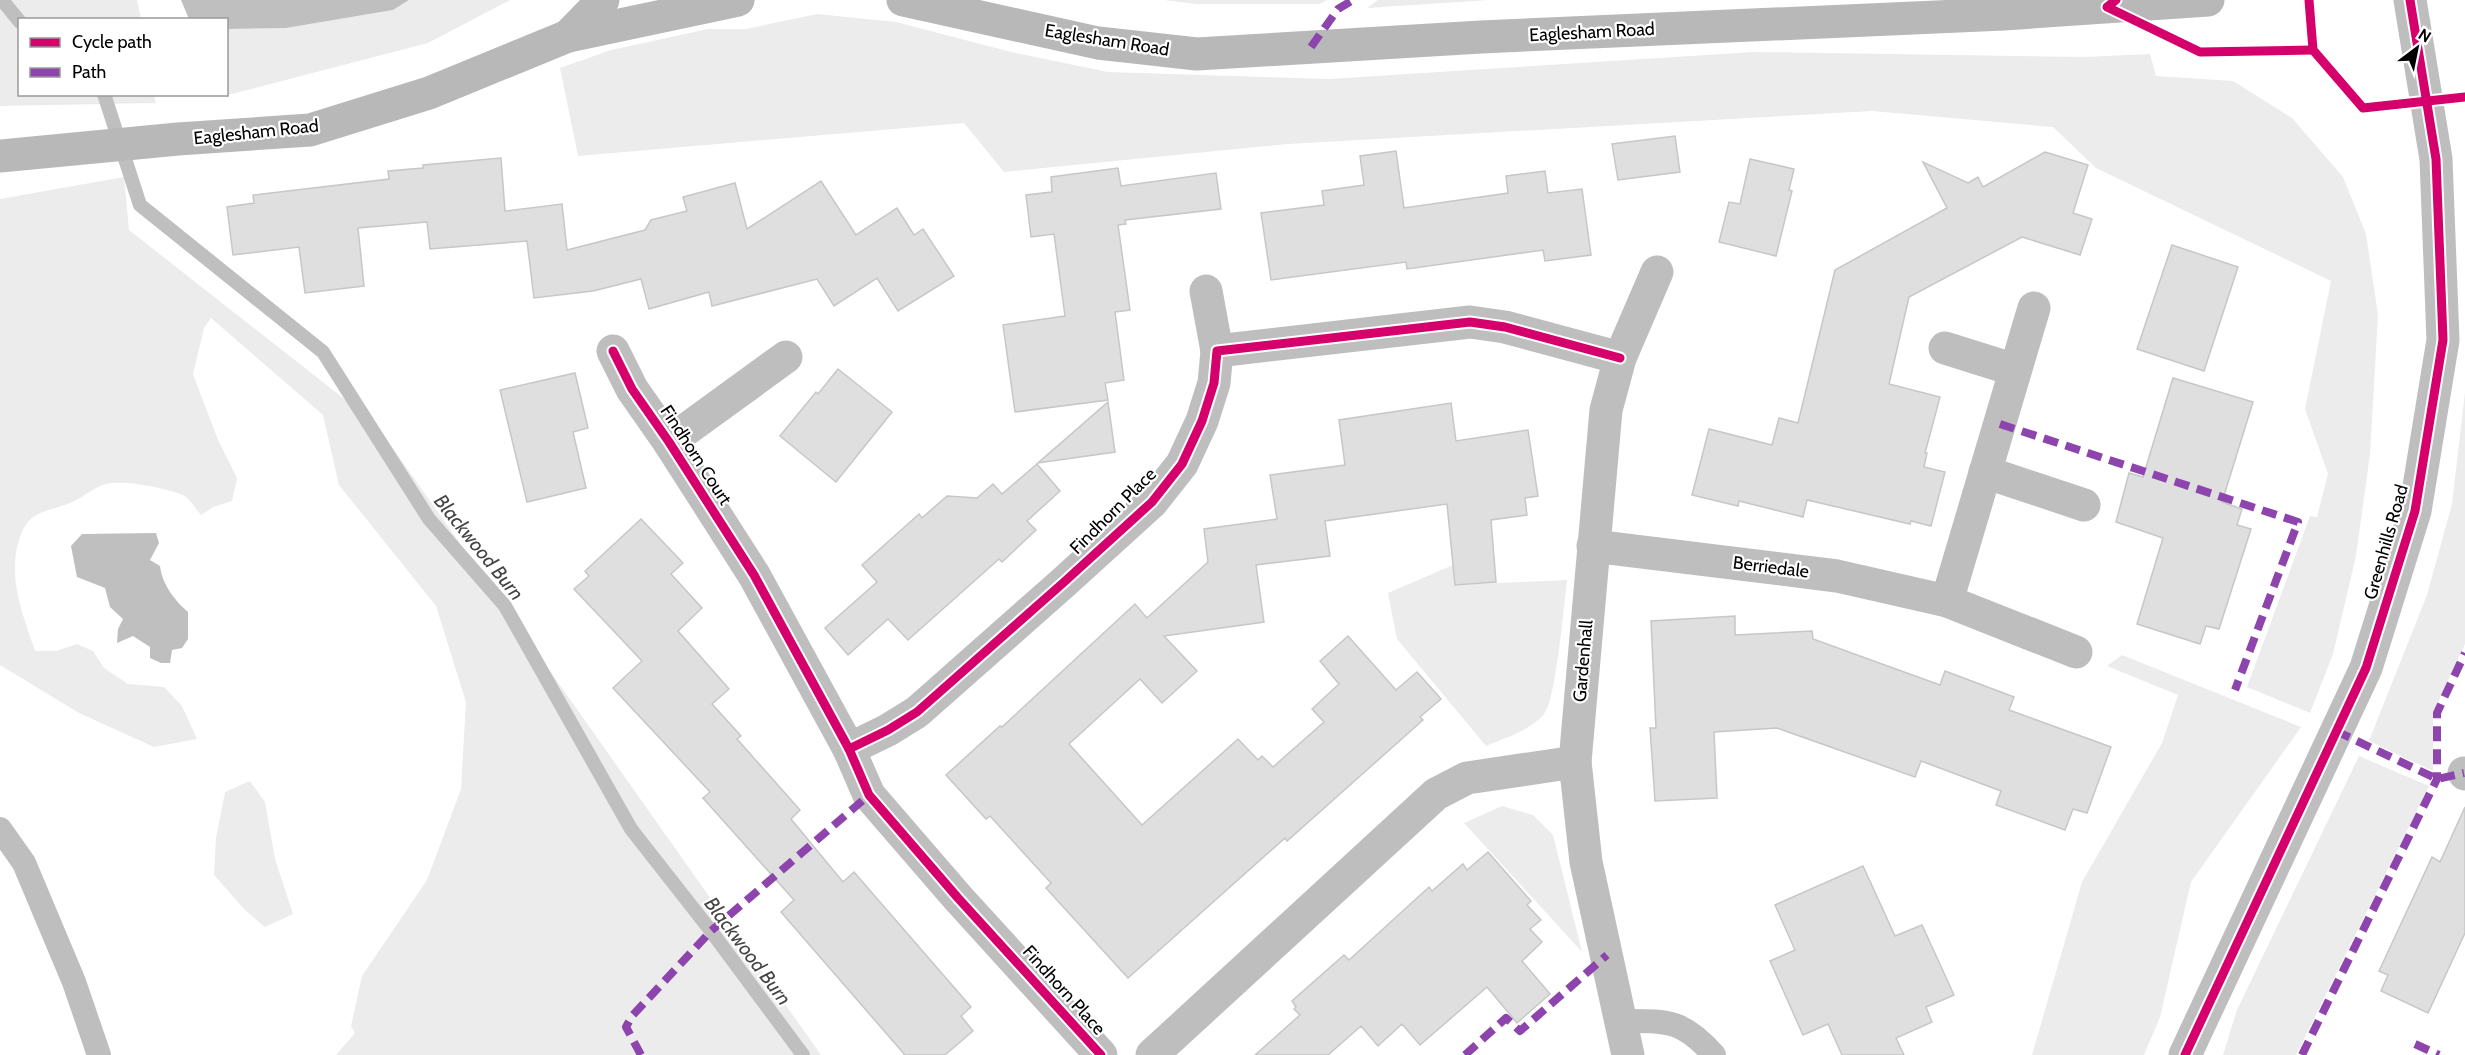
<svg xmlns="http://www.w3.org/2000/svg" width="2465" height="1055" viewBox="0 0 2465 1055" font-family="Cabin,sans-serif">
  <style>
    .green { fill: #ececec }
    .water { fill: #bfbfbf }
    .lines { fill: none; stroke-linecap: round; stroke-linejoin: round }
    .stream { stroke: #bfbfbf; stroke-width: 14 }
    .building { fill: #dfdfdf; stroke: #c7c7c7; stroke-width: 1.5 }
    .service { stroke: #bebebe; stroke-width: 24 }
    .minor { stroke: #bebebe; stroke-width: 33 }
    .tertiary { stroke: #bebebe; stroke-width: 33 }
    .secondary { stroke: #b8b8b8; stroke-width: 33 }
    .quiet { stroke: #8e44ad; stroke-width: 8; stroke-dasharray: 15 8; stroke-linecap: butt }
    .cycleway-casing { stroke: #fff; stroke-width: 13 }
    .cycleway { stroke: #d6006c; stroke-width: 9 }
    .labels { text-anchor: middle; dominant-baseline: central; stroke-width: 4.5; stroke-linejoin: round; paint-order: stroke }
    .street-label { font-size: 18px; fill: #000; stroke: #fff }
    .water-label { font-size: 20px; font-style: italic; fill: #444; stroke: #fff }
  </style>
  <rect width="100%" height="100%" fill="#fff"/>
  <g class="green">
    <path d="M 0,0 L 137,0 L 141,19 L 20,20 L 20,94 L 154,95 L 156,103 L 0,106 Z"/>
    <path d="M 409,0 L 510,0 L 428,43 L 224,96 L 218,95 L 226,94 L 227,29 L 286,28 L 393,10 Z"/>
    <path d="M 1164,0 L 1327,0 L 1319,4 L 1196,4 Z"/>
    <path d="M 1378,0 L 1489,0 L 1367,8 Z"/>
    <path d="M 817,14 L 896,22 L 1011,52 L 1108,72 L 1329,79 L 1754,52 L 2085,57 L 2150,54 L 2156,76 L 2233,81 L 2292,118 L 2343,177 L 2366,234 L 2378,315 L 2370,454 L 2356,556 L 2333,654 L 2310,713 L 2247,687 L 2310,516 L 2317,517 L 2328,474 L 2305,409 L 2331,281 L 2096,168 L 2053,127 L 1872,111 L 1288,144 L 1004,172 L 964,123 L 578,156 L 560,68 L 611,50 L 708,29 L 746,29 Z"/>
    <path d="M 124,177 L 129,230 L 375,423 L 821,1055 L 336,1055 L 355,1033 L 351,1026 L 362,976 L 427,880 L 461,789 L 466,702 L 436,606 L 339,485 L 323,415 L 211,318 L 204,328 L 193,374 L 218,440 L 237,478 L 232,501 L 213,507 L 201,515 C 196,509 190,499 183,495 C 166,488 129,481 111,483 C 97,484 83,498 70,503 C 51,511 31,510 22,532 C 5,573 22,612 35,651 L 56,651 L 77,644 L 93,651 L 104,668 L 128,684 L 164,687 L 182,706 L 197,739 L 154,747 L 79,713 L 0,665 L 0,199 Z"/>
    <path d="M 2465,392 L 2465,644 L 2433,713 L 2433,771 L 2369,741 L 2427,595 L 2452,504 Z"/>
    <path d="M 1453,565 L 1455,585 L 1567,580 C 1564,604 1556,701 1544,714 C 1531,730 1505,738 1486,746 L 1397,639 L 1388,593 Z"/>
    <path d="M 2122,655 L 2301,727 L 2191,882 L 2160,1017 L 2144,1055 L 2032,1055 L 2082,882 L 2162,743 L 2178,695 L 2107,666 Z"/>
    <path d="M 2359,756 L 2429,786 L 2296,1055 L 2223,1055 L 2237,1010 Z"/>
    <path d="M 250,781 L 265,802 L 275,859 L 293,914 L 265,927 L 245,910 L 214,875 L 216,838 L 225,792 Z"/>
    <path d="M 1502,806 L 1533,815 L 1553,835 L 1582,952 L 1464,823 Z"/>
  </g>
  <g class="water">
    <path d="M 181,0 L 409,0 L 393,10 L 286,28 L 227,29 L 226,20 L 189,19 Z"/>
    <path d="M 156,533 L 159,543 L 150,560 L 160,566 C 162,584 175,601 188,612 L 188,639 L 182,648 L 172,650 L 170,663 L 161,663 L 150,658 L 150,647 L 133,636 L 117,643 L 118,629 L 123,619 L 110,607 L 105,588 L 77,577 L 71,546 L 82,534 Z"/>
  </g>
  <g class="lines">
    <g class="stream">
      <path d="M 2,0 L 20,22"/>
      <path d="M 104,94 L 140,205 L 323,352 L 429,519 L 505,606 L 631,829 L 711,931 L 803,1055"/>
    </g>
  </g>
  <g class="building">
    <path d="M 1675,136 L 1680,172 L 1618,180 L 1612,144 Z"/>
    <path d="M 1396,151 L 1404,208 L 1508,193 L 1506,176 L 1545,171 L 1548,193 L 1582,189 L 1591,255 L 1545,261 L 1543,250 L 1407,269 L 1406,262 L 1271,280 L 1261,213 L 1324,205 L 1322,191 L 1364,185 L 1360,156 Z"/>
    <path d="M 2045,152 L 2088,165 L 2073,213 L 2092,219 L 2080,255 L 2022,237 L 1909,297 L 1889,384 L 1940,397 L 1925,453 L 1927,453 L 1924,467 L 1945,472 L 1931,526 L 1911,521 L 1910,524 L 1807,500 L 1803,517 L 1739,501 L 1738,506 L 1692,495 L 1709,429 L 1772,445 L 1779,418 L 1798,423 L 1835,270 L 1947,208 L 1923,162 L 1968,183 L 1978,177 L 1983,187 Z"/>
    <path d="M 501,158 L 505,211 L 562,204 L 567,250 L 645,230 L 651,220 L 687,211 L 683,197 L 735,183 L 747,229 L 821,181 L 856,235 L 897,208 L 914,235 L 923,229 L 954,276 L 898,311 L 877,278 L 834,306 L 817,279 L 712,306 L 709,292 L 649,309 L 641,279 L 593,291 L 534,298 L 527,241 L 430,249 L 427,222 L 358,228 L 364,286 L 305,293 L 299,247 L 233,255 L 227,207 L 254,203 L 253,195 L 389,179 L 388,171 L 423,168 L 423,165 Z"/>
    <path d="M 1750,159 L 1794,169 L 1789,190 L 1792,191 L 1776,256 L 1719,242 L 1729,202 L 1740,204 Z"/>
    <path d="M 1118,168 L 1121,186 L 1216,173 L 1221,209 L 1125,220 L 1126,224 L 1118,225 L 1130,310 L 1115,312 L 1124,380 L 1105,383 L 1108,400 L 1015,412 L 1003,325 L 1065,316 L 1054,234 L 1031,237 L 1026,195 L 1052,192 L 1051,177 Z"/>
    <path d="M 2172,245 L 2238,267 L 2204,371 L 2137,349 Z"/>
    <path d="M 838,369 L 892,412 L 836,482 L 780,436 L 816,392 L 818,394 Z"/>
    <path d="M 575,373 L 588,428 L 573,432 L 586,488 L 527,502 L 500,390 Z"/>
    <path d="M 2173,378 L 2253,402 L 2222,502 L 2242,509 L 2237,525 L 2251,529 L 2219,629 L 2206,626 L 2200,644 L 2137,624 L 2163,538 L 2116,522 L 2129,473 L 2143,477 Z"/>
    <path d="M 1108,402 L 1115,452 L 1038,463 Z"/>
    <path d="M 1451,403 L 1456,441 L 1528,430 L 1538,496 L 1525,498 L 1527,515 L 1491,520 L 1496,582 L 1455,585 L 1447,504 L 1325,521 L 1330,556 L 1256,565 L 1264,622 L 1164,636 L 1197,671 L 1162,703 L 1140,679 L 1069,744 L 1142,825 L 1238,739 L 1258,760 L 1262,756 L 1273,767 L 1324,722 L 1312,709 L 1339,684 L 1320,661 L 1348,636 L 1396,690 L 1417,672 L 1441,699 L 1420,717 L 1423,720 L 1368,769 L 1287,841 L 1285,838 L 1128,978 L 1046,888 L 1051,883 L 990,816 L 986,819 L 946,775 L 1000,726 L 1002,727 L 1135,604 L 1147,618 L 1208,562 L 1204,529 L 1277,519 L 1270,475 L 1345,465 L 1339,420 Z"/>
    <path d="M 1037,464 L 1060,491 L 1027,521 L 1036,530 L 1002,562 L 999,559 L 908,640 L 888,619 L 848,655 L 825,628 L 877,582 L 862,565 L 919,514 L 922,518 L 947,496 L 977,498 L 993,484 L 1002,494 Z"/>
    <path d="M 641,519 L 683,563 L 671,574 L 702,608 L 678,631 L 729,689 L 712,704 L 741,736 L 737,739 L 800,810 L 791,819 L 843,882 L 854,872 L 971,1007 L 961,1016 L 973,1031 L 945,1055 L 905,1055 L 781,912 L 794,900 L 703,798 L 710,792 L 613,688 L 642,661 L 574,589 L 589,576 L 585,571 Z"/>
    <path d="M 1735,616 L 1735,635 L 1812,631 L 1813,639 L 1940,685 L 1945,671 L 2014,697 L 2009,710 L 2111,747 L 2087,813 L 2073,809 L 2065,830 L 1996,805 L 2001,791 L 1921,761 L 1915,777 L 1777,728 L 1714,732 L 1717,798 L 1655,801 L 1650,728 L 1656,728 L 1651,621 Z"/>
    <path d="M 2465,807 L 2465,933 L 2428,1013 L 2381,991 L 2388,975 L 2379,971 L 2432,857 L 2440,862 Z"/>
    <path d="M 1488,852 L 1531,901 L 1527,905 L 1541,920 L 1530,929 L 1542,942 L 1522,961 L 1550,994 L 1517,1023 L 1487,987 L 1420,1045 L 1402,1024 L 1378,1046 L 1361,1026 L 1328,1055 L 1255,1055 L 1300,1015 L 1294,1009 L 1296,1007 L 1292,1001 L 1344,955 L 1349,960 L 1429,887 L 1432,891 L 1463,864 L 1467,870 Z"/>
    <path d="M 1863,866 L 1895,936 L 1922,925 L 1954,995 L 1926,1007 L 1932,1022 L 1896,1038 L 1904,1055 L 1842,1055 L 1828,1024 L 1803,1035 L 1770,961 L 1795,950 L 1775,905 Z"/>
  </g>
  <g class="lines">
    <g class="service">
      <path d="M 0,829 L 24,863 L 74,982 L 99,1055"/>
      <path d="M 1622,1021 C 1667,1021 1682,1019 1714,1055"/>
    </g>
    <g class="minor">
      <path d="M 1206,291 L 1217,351"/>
      <path d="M 1945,348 L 2015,370"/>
      <path d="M 613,351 L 632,389 L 669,442 L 754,575 L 849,749 L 869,795 L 958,898 L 1101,1055"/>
      <path d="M 669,442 L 786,357"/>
      <path d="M 1985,472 L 2084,505"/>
      <path d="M 1593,546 L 1837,576 L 1947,601 L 2076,652"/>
      <path d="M 1947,601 L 2034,308"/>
      <path d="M 849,749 L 888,730 L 917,712 L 1063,583 L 1152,502 L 1182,464 L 1202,421 L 1214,383 L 1217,351 L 1470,322 L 1505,327 L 1620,358"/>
      <path d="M 2464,773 L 2465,774"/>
      <path d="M 1152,1055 L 1436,794 L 1467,778 L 1575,762"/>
      <path d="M 1628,1055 L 1586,862 L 1575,762 L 1606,410 L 1620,358 L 1657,272"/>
    </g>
    <path class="tertiary" d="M 2185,1055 L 2366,668 L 2415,511 L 2443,340 L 2436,159 L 2410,0"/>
    <g class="secondary">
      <path d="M 903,0 L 1098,43 L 1197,54 L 1481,37 L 2004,14 L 2208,0"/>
      <path d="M 568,36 L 603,0"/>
      <path d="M 0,156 L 178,139 L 310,130 L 429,93 L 568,36 L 738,0"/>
    </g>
    <g class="quiet">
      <path d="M 1311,47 L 1338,9 L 1353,0"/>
      <path d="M 2000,424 L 2298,522 L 2235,690"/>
      <path d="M 2336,731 L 2437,779 L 2464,773"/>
      <path d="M 2415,1044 L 2439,1055"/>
      <path d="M 641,1055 L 626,1027 L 632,1016 L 711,931 L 869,795"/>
      <path d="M 1465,1055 L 1506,1018 L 1520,1031 L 1607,955"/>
      <path d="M 2302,1055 L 2437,779 L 2437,713 L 2465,653"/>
    </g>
    <defs>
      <g id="cycleway">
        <path d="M 2116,0 L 2107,7 L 2200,52 L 2313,50"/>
        <path d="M 2309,0 L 2313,50 L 2363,108 L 2465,97"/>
        <path d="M 613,351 L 632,389 L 669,442 L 754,575 L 849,749 L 869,795 L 958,898 L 1101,1055"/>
        <path d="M 849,749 L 888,730 L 917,712 L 1063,583 L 1152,502 L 1182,464 L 1202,421 L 1214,383 L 1217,351 L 1470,322 L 1505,327 L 1620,358"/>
        <path d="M 2185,1055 L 2366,668 L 2415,511 L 2443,340 L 2436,159 L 2410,0"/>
      </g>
    </defs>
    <use href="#cycleway" class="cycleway-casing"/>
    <use href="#cycleway" class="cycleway"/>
  </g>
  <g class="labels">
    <g class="street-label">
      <text transform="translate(1592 32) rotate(-3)">Eaglesham Road</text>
      <text transform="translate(1107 40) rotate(9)">Eaglesham Road</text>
      <text transform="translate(256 132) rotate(-6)">Eaglesham Road</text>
      <text transform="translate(696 455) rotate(57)">Findhorn Court</text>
      <text transform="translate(1113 511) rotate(-45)">Findhorn Place</text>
      <text transform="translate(2386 542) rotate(-74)">Greenhills Road</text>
      <text transform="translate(1771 567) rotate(7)">Berriedale</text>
      <text transform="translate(1583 661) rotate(-85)">Gardenhall</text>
      <text transform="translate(1064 990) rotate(48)">Findhorn Place</text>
    </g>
    <g class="water-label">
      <text transform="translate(479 547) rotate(51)">Blackwood Burn</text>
      <text transform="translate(748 951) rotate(53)">Blackwood Burn</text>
    </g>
  </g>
  <rect x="18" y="18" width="210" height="78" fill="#ffffff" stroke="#999999" stroke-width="1.5"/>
  <rect x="30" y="38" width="30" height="9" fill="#d6006c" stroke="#999999" stroke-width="1.5"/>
  <text x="72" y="48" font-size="18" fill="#000000">Cycle path</text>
  <rect x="30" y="68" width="30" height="9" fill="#8e44ad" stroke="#999999" stroke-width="1.5"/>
  <text x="72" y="78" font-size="18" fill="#000000">Path</text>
  <g transform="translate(2417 48) rotate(32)" stroke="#ffffff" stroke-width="4.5" paint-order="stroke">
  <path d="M0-4.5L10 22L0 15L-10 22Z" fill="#000000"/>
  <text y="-9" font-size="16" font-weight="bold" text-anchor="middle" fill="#000000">N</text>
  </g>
</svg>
